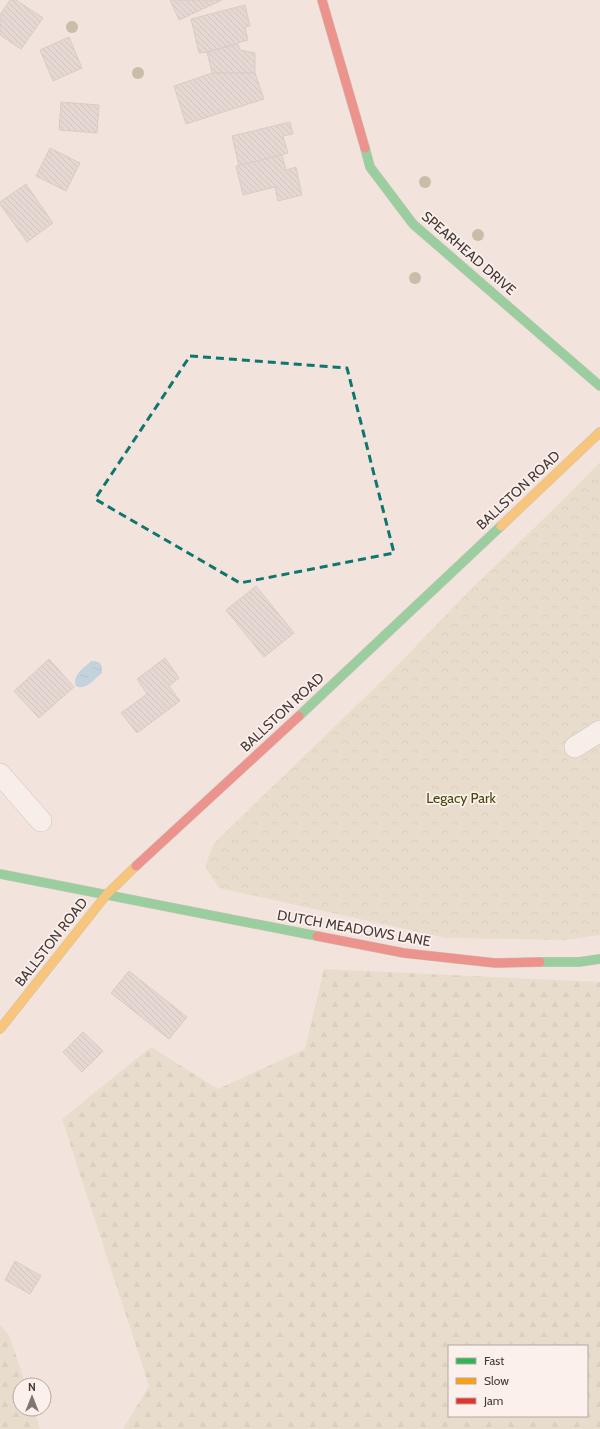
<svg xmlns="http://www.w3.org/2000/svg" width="600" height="1429" viewBox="0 0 600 1429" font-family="Cabin,sans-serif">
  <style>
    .forest { fill: url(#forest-firs); fill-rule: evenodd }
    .park { fill: url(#park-crowns) }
    .water { fill: url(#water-ripples) }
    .building { fill: url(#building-back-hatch); stroke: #bbafac }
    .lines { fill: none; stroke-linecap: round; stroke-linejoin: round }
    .street-casing { stroke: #a99d99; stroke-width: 22 }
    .fast-casing { stroke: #a99d99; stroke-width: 10 }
    .slow-casing { stroke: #a99d99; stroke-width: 10 }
    .jam-casing { stroke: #a99d99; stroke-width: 10 }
    .street { stroke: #fdfbfa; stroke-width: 21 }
    .fast { stroke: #30b455; stroke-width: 9 }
    .slow { stroke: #ff9f0a; stroke-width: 9 }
    .jam { stroke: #e5322d; stroke-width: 9 }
    .tree { fill: #948e68 }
    .marked { fill: none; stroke: #0f766e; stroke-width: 3; stroke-dasharray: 8 5; stroke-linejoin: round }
    .labels { text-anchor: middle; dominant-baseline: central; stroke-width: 3.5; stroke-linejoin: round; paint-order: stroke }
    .street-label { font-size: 14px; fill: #453a36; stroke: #fbf0ec }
    .park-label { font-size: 14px; fill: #464809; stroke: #fbf0ec }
  </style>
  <defs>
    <pattern id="forest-firs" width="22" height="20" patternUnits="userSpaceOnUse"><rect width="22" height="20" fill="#dbd6b8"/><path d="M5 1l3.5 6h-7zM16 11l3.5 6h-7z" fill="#bdb89f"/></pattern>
    <pattern id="park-crowns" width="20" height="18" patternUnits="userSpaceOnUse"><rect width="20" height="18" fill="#dbd6b8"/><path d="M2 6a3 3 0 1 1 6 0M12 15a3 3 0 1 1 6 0" fill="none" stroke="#bdb89f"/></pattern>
    <pattern id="water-ripples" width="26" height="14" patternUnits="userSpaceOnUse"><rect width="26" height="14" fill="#8abcdc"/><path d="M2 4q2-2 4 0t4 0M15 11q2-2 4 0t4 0" fill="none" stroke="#739ab3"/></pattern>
    <pattern id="building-back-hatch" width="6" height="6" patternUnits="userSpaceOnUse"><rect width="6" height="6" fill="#d4c7c3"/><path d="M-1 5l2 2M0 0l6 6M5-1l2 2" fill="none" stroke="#aea39f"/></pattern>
  </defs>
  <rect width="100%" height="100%" fill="#f3e3dd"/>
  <g class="forest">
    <path d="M 324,969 L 600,982 L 600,1429 L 123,1429 L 149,1386 L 62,1119 L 151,1047 L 218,1089 L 305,1049 ZM 449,1346 L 587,1346 L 587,1416 L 449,1416 Z"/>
    <path d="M 0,1325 L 9,1335 L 26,1385 L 20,1385 L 20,1409 L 34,1409 L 40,1429 L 0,1429 Z"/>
  </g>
  <path class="park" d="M 600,462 L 600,935 L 566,940 L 446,938 L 219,888 L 205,866 L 214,843 L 388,675 L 469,591 L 567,496 Z"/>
  <path class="water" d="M 91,661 L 95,661 L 100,663 L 102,667 L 102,673 C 94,679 86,691 76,686 C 72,675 84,668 91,661 Z"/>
  <g class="building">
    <path d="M 10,0 L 16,0 L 43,18 L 21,49 L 0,35 L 0,15 Z"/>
    <path d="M 170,0 L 222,0 L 179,20 Z"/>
    <path d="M 245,5 L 250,26 L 245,27 L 248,40 L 207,52 L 199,53 L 191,19 Z"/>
    <path d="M 69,37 L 82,68 L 53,81 L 40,50 Z"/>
    <path d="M 238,44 L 240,50 L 255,53 L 255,73 L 212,73 L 207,52 Z"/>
    <path d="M 212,73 L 255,73 L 264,99 L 186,124 L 174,86 Z"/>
    <path d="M 61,102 L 99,105 L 97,133 L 59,130 Z"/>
    <path d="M 290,122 L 293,134 L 283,136 L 288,153 L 239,166 L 232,136 Z"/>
    <path d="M 50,148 L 80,163 L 66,191 L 36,176 Z"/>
    <path d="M 282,155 L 286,170 L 296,167 L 302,195 L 278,201 L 275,187 L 243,195 L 236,166 Z"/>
    <path d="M 26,184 L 53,223 L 27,242 L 0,204 L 0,202 Z"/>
    <path d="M 256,586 L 294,633 L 264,657 L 226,610 Z"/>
    <path d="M 165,658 L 179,678 L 169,686 L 180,701 L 137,733 L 121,713 L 147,694 L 137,679 Z"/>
    <path d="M 49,659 L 74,687 L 39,718 L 14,691 Z"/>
    <path d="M 129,971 L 187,1017 L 169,1039 L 111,993 Z"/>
    <path d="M 83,1032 L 103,1051 L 82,1072 L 63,1052 Z"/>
    <path d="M 15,1261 L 41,1276 L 30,1294 L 5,1280 Z"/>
  </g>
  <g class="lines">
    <defs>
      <g id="street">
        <path d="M 575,747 L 600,731"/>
        <path d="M 0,774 L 41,821"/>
      </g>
      <g id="fast">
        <path d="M 365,148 L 370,167 L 413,224 L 600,386"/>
        <path d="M 299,716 L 501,526"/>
        <path d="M 0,874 L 317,936"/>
        <path d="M 540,962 L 579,962 L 600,959"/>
      </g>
      <g id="slow">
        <path d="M 501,526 L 600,432"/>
        <path d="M 0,1029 L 107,894 L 136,866"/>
      </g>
      <g id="jam">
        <path d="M 322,0 L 365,148"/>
        <path d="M 136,866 L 299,716"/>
        <path d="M 317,936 L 404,953 L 495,963 L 540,962"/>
      </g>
    </defs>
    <use href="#street" class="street-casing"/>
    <use href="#fast" class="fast-casing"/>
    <use href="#slow" class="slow-casing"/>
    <use href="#jam" class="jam-casing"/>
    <use href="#street" class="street"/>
    <use href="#fast" class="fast"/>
    <use href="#slow" class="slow"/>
    <use href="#jam" class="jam"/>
  </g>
  <g class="tree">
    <circle cx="72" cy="27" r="6"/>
    <circle cx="138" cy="73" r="6"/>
    <circle cx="425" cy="182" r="6"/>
    <circle cx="478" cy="235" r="6"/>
    <circle cx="415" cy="278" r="6"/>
  </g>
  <path d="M0 0H600V1429H0ZM 190,356 L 347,368 L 394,553 L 240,583 L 95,499 Z" fill="#f3e3dd" fill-opacity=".55" fill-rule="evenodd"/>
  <path class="marked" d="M 190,356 L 347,368 L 394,553 L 240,583 L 95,499 Z"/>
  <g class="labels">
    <g class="street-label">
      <text transform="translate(469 253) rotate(41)">SPEARHEAD DRIVE</text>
      <text transform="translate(518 490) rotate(-43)">BALLSTON ROAD</text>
      <text transform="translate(282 712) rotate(-43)">BALLSTON ROAD</text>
      <text transform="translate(354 928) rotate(10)">DUTCH MEADOWS LANE</text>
      <text transform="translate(51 942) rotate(-52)">BALLSTON ROAD</text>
    </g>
    <g class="park-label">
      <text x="461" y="798">Legacy Park</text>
    </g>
  </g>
  <rect x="448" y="1345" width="140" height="72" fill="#fbf0ec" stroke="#b2a7a3"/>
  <rect x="456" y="1358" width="20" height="6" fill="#30b455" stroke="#b2a7a3"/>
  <text x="484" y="1365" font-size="12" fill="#453a36">Fast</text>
  <rect x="456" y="1378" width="20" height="6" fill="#ff9f0a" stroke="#b2a7a3"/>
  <text x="484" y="1385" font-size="12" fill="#453a36">Slow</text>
  <rect x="456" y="1398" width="20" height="6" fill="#e5322d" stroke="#b2a7a3"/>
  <text x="484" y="1405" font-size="12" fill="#453a36">Jam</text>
  <g transform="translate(32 1397)"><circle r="19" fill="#fbf0ec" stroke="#b2a7a3"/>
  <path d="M0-3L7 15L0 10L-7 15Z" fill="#827570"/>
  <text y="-6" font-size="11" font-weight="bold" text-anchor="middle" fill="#453a36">N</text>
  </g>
</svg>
